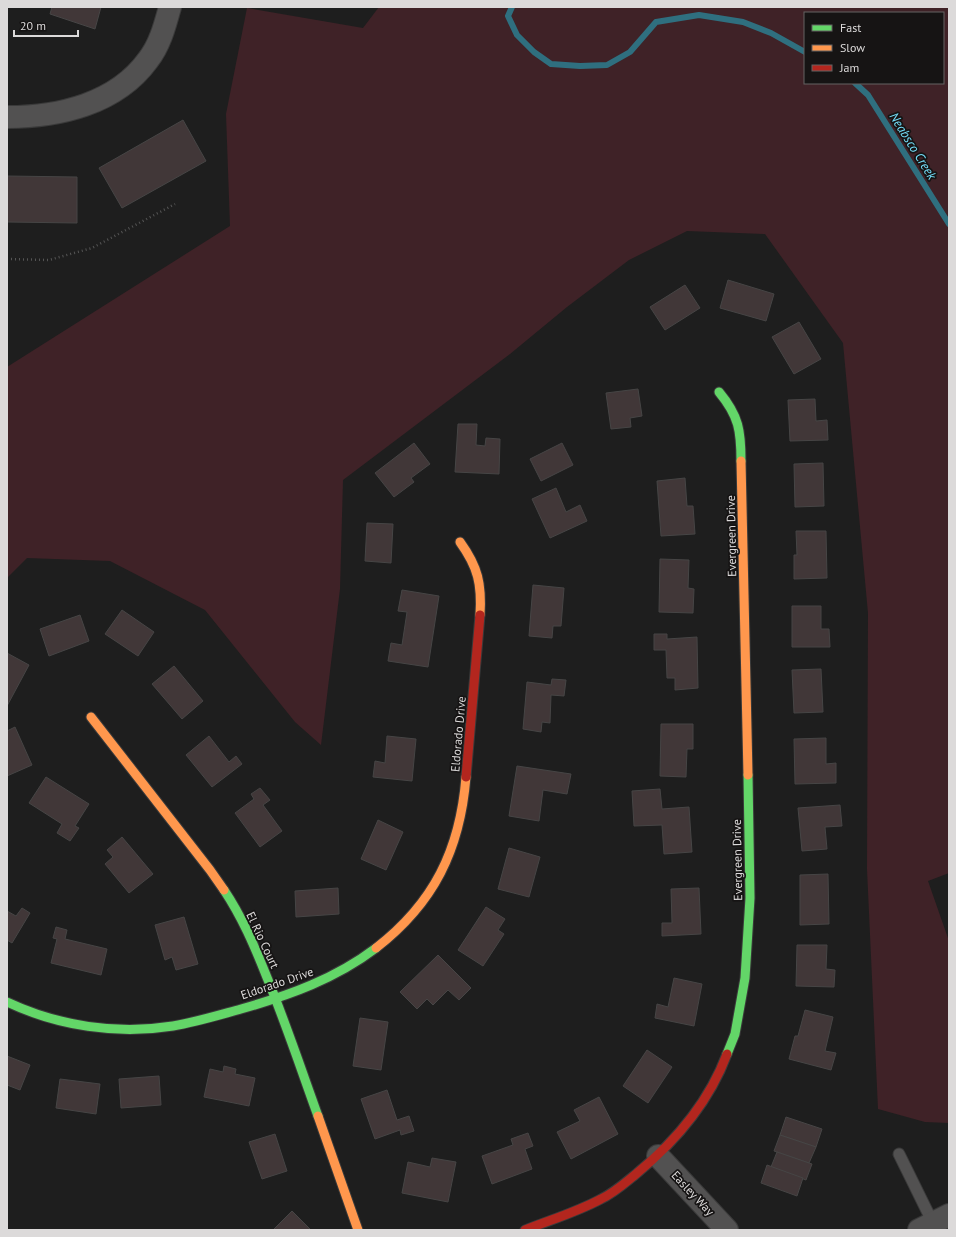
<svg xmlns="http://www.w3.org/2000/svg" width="956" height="1237" viewBox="0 0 956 1237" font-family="'PT Sans',sans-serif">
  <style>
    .green { fill: #3f2227; fill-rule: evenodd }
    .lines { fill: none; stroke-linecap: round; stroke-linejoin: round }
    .stream { stroke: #2f6f7f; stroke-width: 6 }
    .building { fill: #413738; stroke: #464545 }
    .lane-casing { stroke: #3a3a3a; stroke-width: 13 }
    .street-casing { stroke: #3a3a3a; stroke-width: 24 }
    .fast-casing { stroke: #3a3a3a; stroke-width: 11 }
    .slow-casing { stroke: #3a3a3a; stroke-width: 11 }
    .jam-casing { stroke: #3a3a3a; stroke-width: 11 }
    .path { stroke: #555; stroke-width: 2.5; stroke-dasharray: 1 3; stroke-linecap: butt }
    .lane { stroke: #525151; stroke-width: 11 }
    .street { stroke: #525151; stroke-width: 22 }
    .fast { stroke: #63d668; stroke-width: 9 }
    .slow { stroke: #ff974d; stroke-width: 9 }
    .jam { stroke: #b3261e; stroke-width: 9 }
    .labels { text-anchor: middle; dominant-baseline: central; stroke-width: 3.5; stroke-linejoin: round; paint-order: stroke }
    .street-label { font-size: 12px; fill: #dcdada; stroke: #161414 }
    .water-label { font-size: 13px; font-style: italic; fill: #74ddf9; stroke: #161414 }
  </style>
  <rect width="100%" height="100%" fill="#1e1e1e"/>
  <path class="green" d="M 379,7 L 949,7 L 949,873 L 928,881 L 949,941 L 949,1123 L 925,1122 L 878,1109 L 867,869 L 868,613 L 843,343 L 765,234 L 687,231 L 629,260 L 567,307 L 510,354 L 343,480 L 340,589 L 321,745 L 295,722 L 205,610 L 110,561 L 27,558 L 7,578 L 7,367 L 230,226 L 226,114 L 247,8 L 363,28 ZM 805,13 L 943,13 L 943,83 L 805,83 Z"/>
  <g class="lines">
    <g class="stream">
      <path d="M 512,7 L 508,16 L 517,35 L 534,52 L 551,64 L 580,66 L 607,65 L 630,52 L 656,22 L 699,15 L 743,22 L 771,33 L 805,52"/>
      <path d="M 855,83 L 868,95 L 949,224"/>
    </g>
  </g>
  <g class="building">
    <path d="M 52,7 L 101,7 L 95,29 L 50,14 Z"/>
    <path d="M 183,120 L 206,161 L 122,208 L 99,168 Z"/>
    <path d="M 7,176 L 77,177 L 77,223 L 7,222 Z"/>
    <path d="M 728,280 L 774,294 L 766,321 L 720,308 Z"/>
    <path d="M 685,285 L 700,308 L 665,330 L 650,307 Z"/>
    <path d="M 799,322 L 821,359 L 794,374 L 772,337 Z"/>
    <path d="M 638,389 L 642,416 L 630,418 L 631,427 L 611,429 L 606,393 Z"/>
    <path d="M 815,399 L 816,421 L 827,420 L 828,440 L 790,441 L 788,400 Z"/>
    <path d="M 458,424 L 477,424 L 476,445 L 485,446 L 486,438 L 500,439 L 499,474 L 455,472 Z"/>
    <path d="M 414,443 L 430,464 L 411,478 L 414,482 L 394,497 L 375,473 Z"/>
    <path d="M 562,443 L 573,465 L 541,481 L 530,459 Z"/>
    <path d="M 823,463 L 824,506 L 795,507 L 794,464 Z"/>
    <path d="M 685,478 L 687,506 L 693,506 L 695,534 L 661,536 L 657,481 Z"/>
    <path d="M 556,488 L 566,512 L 580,505 L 587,521 L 550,538 L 532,499 Z"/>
    <path d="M 367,523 L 393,524 L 391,563 L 365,561 Z"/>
    <path d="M 796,531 L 826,531 L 827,578 L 794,579 L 794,555 L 797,555 Z"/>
    <path d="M 660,559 L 689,560 L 688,588 L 694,589 L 693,613 L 659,612 Z"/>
    <path d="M 533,585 L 564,588 L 561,626 L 553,626 L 552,638 L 529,636 Z"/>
    <path d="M 402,590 L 439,596 L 428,667 L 388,661 L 391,643 L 402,645 L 407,612 L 398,611 Z"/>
    <path d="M 792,606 L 821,606 L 821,629 L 829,629 L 830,647 L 792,647 Z"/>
    <path d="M 122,610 L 154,632 L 138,656 L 105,634 Z"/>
    <path d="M 80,615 L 89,641 L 49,656 L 40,629 Z"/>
    <path d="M 654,634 L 667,634 L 667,639 L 697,637 L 698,688 L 675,690 L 675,678 L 667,678 L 666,650 L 654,650 Z"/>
    <path d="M 7,653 L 29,665 L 7,706 Z"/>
    <path d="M 174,666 L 203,701 L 182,719 L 152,684 Z"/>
    <path d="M 821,669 L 823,712 L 794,713 L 792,670 Z"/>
    <path d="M 552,679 L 566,680 L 564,696 L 551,695 L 550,723 L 542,722 L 541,732 L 523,729 L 527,682 L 551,685 Z"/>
    <path d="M 661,724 L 693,724 L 693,749 L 687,749 L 686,777 L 660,776 Z"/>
    <path d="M 15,727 L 32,765 L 7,776 L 7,731 Z"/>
    <path d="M 209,736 L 229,762 L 236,756 L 242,764 L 212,787 L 186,755 Z"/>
    <path d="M 387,736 L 416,739 L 412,781 L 373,777 L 375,761 L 385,763 Z"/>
    <path d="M 826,738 L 826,764 L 836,763 L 836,783 L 795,784 L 794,739 Z"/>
    <path d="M 517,766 L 571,774 L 567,794 L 543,790 L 539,821 L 509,816 Z"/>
    <path d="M 46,777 L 89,804 L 75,826 L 79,828 L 70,841 L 57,833 L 62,824 L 29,803 Z"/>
    <path d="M 260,788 L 270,800 L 263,805 L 282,831 L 260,847 L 235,813 L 254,799 L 251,794 Z"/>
    <path d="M 660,789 L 662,809 L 689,807 L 692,852 L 664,854 L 662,825 L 634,826 L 632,791 Z"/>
    <path d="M 840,805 L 842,826 L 825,827 L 827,849 L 802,851 L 798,808 Z"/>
    <path d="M 378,820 L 403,832 L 386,870 L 361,859 Z"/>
    <path d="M 122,837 L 153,874 L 129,893 L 105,864 L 113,857 L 107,850 Z"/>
    <path d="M 509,848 L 540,857 L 529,897 L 498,889 Z"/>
    <path d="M 828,874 L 829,924 L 800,925 L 800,875 Z"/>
    <path d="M 338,888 L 339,914 L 296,917 L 295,891 Z"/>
    <path d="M 699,888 L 701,934 L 662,936 L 662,923 L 672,923 L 671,889 Z"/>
    <path d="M 486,907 L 505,919 L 498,930 L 504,934 L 483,966 L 458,950 Z"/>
    <path d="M 22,908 L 30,913 L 12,943 L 7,940 L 7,911 L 16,916 Z"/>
    <path d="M 184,917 L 198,964 L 176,970 L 172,957 L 165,960 L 155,925 Z"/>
    <path d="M 56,927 L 67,930 L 65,939 L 107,949 L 101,975 L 51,963 L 57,939 L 53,938 Z"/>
    <path d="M 797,945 L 827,945 L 826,969 L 835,970 L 834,987 L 796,986 Z"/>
    <path d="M 438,955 L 471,988 L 459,1000 L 448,990 L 433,1005 L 427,999 L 417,1009 L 400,992 Z"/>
    <path d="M 674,978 L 702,984 L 694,1026 L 655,1018 L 657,1004 L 668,1007 Z"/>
    <path d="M 805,1010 L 833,1017 L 825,1051 L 836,1053 L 831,1070 L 789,1059 L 795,1036 L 798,1036 Z"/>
    <path d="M 360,1018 L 388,1022 L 381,1070 L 353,1066 Z"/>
    <path d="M 647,1050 L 672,1067 L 648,1103 L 623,1086 Z"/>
    <path d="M 7,1056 L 30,1065 L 20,1090 L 7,1085 Z"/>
    <path d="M 224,1066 L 236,1069 L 235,1074 L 255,1078 L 249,1106 L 204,1097 L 210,1069 L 223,1072 Z"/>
    <path d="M 159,1076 L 161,1105 L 121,1108 L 119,1079 Z"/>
    <path d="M 60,1079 L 100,1084 L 96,1114 L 56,1108 Z"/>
    <path d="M 387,1090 L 397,1120 L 409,1116 L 414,1131 L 401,1135 L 400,1130 L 375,1139 L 361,1099 Z"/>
    <path d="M 599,1097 L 618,1134 L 571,1159 L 557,1132 L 580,1121 L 574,1110 Z"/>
    <path d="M 786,1117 L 822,1129 L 816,1147 L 780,1135 Z"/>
    <path d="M 528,1133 L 533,1146 L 525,1149 L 532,1169 L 492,1184 L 482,1156 L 513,1145 L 511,1139 Z"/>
    <path d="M 275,1134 L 287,1171 L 262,1179 L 249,1142 Z"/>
    <path d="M 780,1135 L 816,1147 L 809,1163 L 774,1151 Z"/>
    <path d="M 777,1152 L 812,1164 L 806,1180 L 771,1167 Z"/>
    <path d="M 432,1158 L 456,1162 L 448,1202 L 402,1193 L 408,1162 L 430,1167 Z"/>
    <path d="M 767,1165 L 803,1178 L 797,1196 L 761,1183 Z"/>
    <path d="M 292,1211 L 311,1230 L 273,1230 Z"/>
  </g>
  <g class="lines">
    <defs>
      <path id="lane" d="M 899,1154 L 933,1223"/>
      <g id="street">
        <path d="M 7,117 C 59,117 116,104 148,60 C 160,45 165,25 170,7"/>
        <path d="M 658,1156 L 727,1230"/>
        <path d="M 919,1230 L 949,1215"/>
      </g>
      <g id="fast">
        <path d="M 719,392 C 739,416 741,431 741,461"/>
        <path d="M 224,890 C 242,917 254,945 266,975 C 285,1021 301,1069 318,1116"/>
        <path d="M 7,1002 C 58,1026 117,1035 173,1026 C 196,1022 219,1015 241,1009 C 290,995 335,979 376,948"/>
        <path d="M 727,1054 L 735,1034 L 745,978 L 750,898 L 748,775"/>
      </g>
      <g id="slow">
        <path d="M 741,461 L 748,775"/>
        <path d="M 460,542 C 478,567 482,584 480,615"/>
        <path d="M 91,717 L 210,870 L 224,890"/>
        <path d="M 376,948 C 434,903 460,850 466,777"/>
        <path d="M 318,1116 L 358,1230"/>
      </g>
      <g id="jam">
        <path d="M 466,777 L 480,615"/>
        <path d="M 525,1230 C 550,1220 577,1212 601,1199 C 614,1193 625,1183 636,1174 C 675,1142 709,1102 727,1054"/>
      </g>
    </defs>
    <use href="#lane" class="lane-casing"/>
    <use href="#street" class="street-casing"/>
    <use href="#fast" class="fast-casing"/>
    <use href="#slow" class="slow-casing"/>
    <use href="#jam" class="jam-casing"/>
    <path class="path" d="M 7,259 L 49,260 L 92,248 L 175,204"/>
    <use href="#lane" class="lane"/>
    <use href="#street" class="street"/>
    <use href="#fast" class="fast"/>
    <use href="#slow" class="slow"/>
    <use href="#jam" class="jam"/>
  </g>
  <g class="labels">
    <g class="street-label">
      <text transform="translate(731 536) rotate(-91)">Evergreen Drive</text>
      <text transform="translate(458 734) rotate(-85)">Eldorado Drive</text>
      <text transform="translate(737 860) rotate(-91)">Evergreen Drive</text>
      <text transform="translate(263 940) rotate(65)">El Rio Court</text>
      <text transform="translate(277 983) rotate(-19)">Eldorado Drive</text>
      <text transform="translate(693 1193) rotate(47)">Easley Way</text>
    </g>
    <g class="water-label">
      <text transform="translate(913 146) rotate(58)">Neabsco Creek</text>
    </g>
  </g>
  <rect width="956" height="1237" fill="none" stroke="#dcdada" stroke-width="16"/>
  <rect x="804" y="12" width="140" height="72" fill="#161414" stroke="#656363"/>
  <rect x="812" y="25" width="20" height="6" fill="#63d668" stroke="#656363"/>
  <text x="840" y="32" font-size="12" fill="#dcdada">Fast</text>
  <rect x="812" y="45" width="20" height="6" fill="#ff974d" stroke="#656363"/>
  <text x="840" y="52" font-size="12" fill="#dcdada">Slow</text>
  <rect x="812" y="65" width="20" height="6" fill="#b3261e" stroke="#656363"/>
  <text x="840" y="72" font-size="12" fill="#dcdada">Jam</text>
  <path d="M14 30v6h64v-6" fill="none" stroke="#dcdada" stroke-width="2"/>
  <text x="20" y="30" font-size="12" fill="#dcdada" stroke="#161414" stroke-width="3" paint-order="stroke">20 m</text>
</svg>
